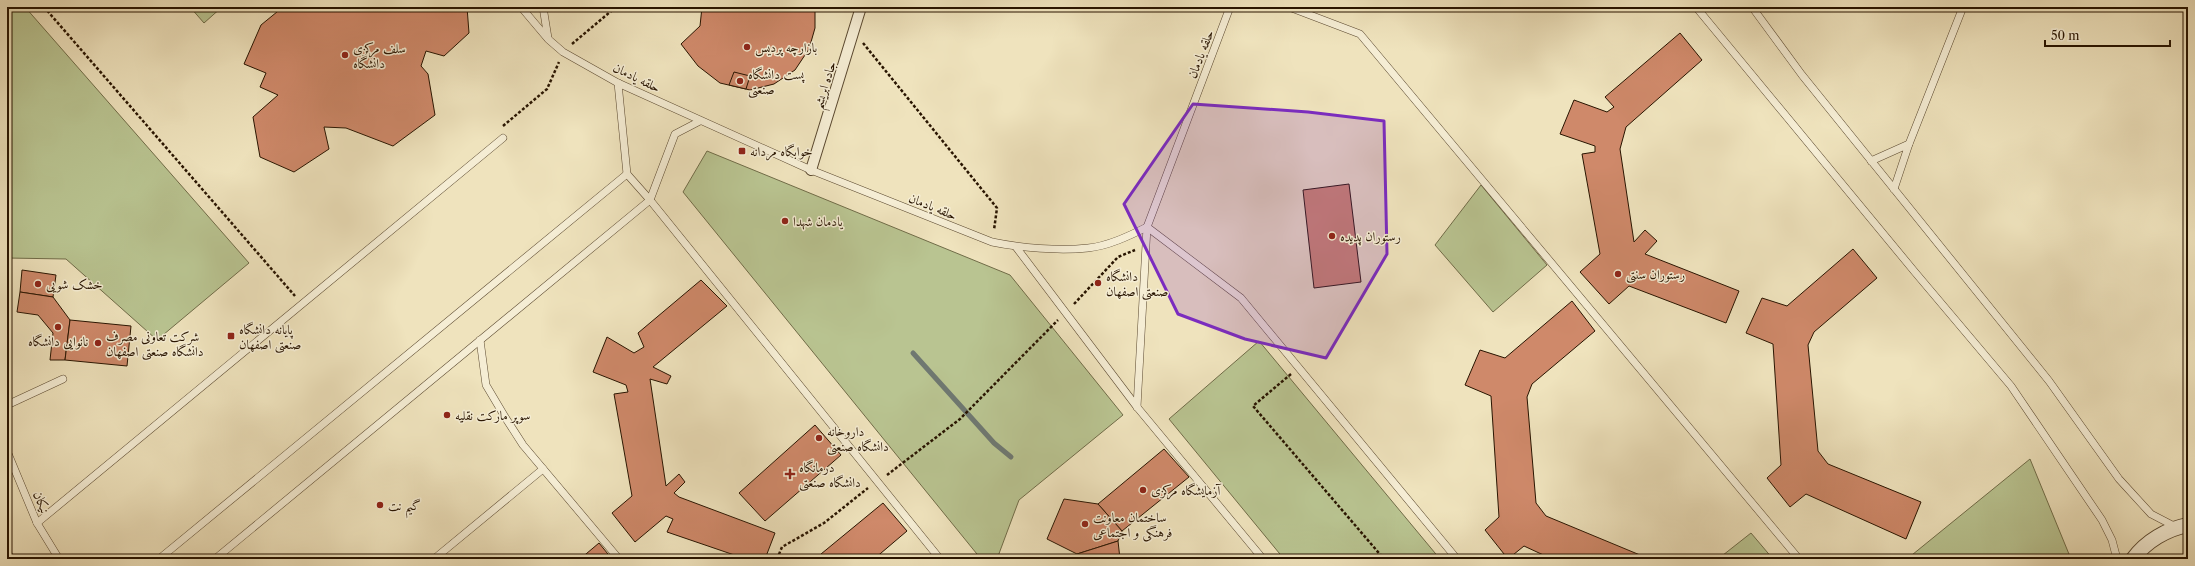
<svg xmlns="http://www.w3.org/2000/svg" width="2195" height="566" viewBox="0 0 2195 566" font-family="'Libre Caslon Text',Amiri,serif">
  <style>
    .green { fill: #b9c491; stroke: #706c48 }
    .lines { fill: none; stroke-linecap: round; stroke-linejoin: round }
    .stream { stroke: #6f7871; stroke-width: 5 }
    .building { fill: #cf896a; stroke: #281400 }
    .service-casing { stroke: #5a482f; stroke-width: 8 }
    .pedestrian-casing { stroke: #5a482f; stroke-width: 12 }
    .minor-casing { stroke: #5a482f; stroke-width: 16 }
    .path { stroke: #281400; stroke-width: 2.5; stroke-dasharray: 3 2; stroke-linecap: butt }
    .service { stroke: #f5edd4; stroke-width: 7 }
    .pedestrian { stroke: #f5edd4; stroke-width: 10 }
    .minor { stroke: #f5edd4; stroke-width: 14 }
    .marked { fill: #7b2cbf; fill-opacity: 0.2; stroke: #7b2cbf; stroke-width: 3; stroke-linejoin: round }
    .poi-dot { fill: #8f2418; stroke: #f5edd4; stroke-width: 1.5 }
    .labels { text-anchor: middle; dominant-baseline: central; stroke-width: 3; stroke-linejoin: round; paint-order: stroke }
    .poi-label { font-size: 13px; fill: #281400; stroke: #f5edd4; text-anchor: start }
    .street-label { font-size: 13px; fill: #281400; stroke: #f5edd4 }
  </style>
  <rect width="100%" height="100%" fill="#efe3bd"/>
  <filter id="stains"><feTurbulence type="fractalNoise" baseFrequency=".005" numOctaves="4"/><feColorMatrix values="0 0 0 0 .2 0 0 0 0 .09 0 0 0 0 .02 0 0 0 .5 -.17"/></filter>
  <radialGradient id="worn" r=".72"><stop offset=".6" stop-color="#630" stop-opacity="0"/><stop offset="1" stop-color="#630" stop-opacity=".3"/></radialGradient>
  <g class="green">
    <path d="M 7,7 L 25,7 L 249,263 L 157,340 L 66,259 L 7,258 Z"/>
    <path d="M 190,7 L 222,7 L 204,23 Z"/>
    <path d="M 707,151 L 1010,275 L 1123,415 L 1019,500 L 997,559 L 981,559 L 683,192 Z"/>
    <path d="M 1481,185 L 1547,265 L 1493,312 L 1435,245 Z"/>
    <path d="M 1259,341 L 1440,559 L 1284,559 L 1169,419 Z"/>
    <path d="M 2030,459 L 2071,559 L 1907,559 Z"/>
    <path d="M 1751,533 L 1773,559 L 1718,559 Z"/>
  </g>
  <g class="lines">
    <g class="stream">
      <path d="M 913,353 L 994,443 L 1011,457"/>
      <path d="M 7,549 L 13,559"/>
    </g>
  </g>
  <g class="building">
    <path d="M 283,7 L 467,7 L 469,33 L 444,56 L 426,51 L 421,66 L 428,74 L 435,115 L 393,146 L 346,128 L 324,127 L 329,149 L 294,172 L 260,157 L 253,117 L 278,95 L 260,87 L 266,73 L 244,64 L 261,25 Z"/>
    <path d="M 702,7 L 815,7 L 815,28 L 809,49 L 795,70 L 774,84 L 750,90 L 720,83 L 698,66 L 681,44 L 700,26 Z"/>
    <path d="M 1680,33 L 1702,60 L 1626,127 L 1620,149 L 1634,242 L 1645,230 L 1657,241 L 1645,254 L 1739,291 L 1726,323 L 1629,286 L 1609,304 L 1580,272 L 1600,254 L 1582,154 L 1595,152 L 1595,146 L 1560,134 L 1574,100 L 1607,112 L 1614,107 L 1605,97 Z"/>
    <path d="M 734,72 L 750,76 L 746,89 L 729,85 Z"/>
    <path d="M 1349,184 L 1361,282 L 1314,288 L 1303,190 Z"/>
    <path d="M 1853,249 L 1877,278 L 1814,332 L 1808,345 L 1818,451 L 1828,464 L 1921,502 L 1906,539 L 1806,494 L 1790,507 L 1767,478 L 1781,465 L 1773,344 L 1746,333 L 1762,298 L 1787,306 Z"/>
    <path d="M 22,270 L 56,275 L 53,297 L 20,292 Z"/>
    <path d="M 701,280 L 727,306 L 653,367 L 671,376 L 667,384 L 650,379 L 666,486 L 679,474 L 685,482 L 674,493 L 679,497 L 775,533 L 765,559 L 746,559 L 667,532 L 673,519 L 666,516 L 635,542 L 612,513 L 632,496 L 614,394 L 628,392 L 626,385 L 593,372 L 607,337 L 634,353 L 644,347 L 638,333 Z"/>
    <path d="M 20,292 L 53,297 L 70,320 L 65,360 L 50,360 L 53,333 L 38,315 L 17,312 Z"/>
    <path d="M 1572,301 L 1595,331 L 1532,384 L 1527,397 L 1536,503 L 1546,516 L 1640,555 L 1638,559 L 1552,559 L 1524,546 L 1508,559 L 1485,530 L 1499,517 L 1491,396 L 1465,385 L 1480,350 L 1505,358 Z"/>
    <path d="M 70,320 L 131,326 L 127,366 L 65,360 Z"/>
    <path d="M 815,425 L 841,455 L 765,521 L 739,493 Z"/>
    <path d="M 1164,449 L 1189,477 L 1122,531 L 1098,504 Z"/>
    <path d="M 1064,499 L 1098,504 L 1122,531 L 1118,541 L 1077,554 L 1047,539 Z"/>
    <path d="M 883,503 L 907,531 L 874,559 L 824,559 L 821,554 Z"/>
    <path d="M 1118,541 L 1120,559 L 1078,559 L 1077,554 Z"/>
    <path d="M 599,543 L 612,559 L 580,559 Z"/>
  </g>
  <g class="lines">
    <defs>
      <g id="service">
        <path d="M 521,7 L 548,39 L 563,52 L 618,83 L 811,170 L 992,242 C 1021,248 1059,251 1088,248 C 1108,246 1129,236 1147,227 L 1230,7"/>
        <path d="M 543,7 L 548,38"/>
        <path d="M 1289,7 L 1360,34 L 1799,559"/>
        <path d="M 1696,7 L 1914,271 L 2011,386 L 2102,520 L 2112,540 L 2117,559"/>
        <path d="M 1752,7 L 1802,75 L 2049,381 L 2119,479 L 2151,514 L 2176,527"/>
        <path d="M 618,83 L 627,174 L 650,200 L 940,559"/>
        <path d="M 1909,144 L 1963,7"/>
        <path d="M 1871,161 L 1909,144 L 1894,189"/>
        <path d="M 1147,227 L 1241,298 L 1457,559"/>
        <path d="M 1016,247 L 1137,407 L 1263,559"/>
        <path d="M 480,340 L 486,385 L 505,417 L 523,445 L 619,559"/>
        <path d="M 7,405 L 63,379"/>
        <path d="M 1137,407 L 1147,227"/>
        <path d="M 7,451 L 37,523 L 59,559"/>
        <path d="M 37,523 L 503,138"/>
        <path d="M 159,559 L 627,174"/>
        <path d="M 215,559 L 650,200 L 675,134 L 700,121"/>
        <path d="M 434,559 L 543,469"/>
      </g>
      <path id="pedestrian" d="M 811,170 L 861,7"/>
      <path id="minor" d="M 2133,559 C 2146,541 2167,529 2188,525"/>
    </defs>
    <use href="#service" class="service-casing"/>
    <use href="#pedestrian" class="pedestrian-casing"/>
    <use href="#minor" class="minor-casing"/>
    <g class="path">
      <path d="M 44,7 L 295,296"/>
      <path d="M 863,43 L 997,208 L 994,230"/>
      <path d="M 572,44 L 616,7"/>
      <path d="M 503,126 L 547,89 L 559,62"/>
      <path d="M 1074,304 L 1118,257 L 1135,250"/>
      <path d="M 1291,374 L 1253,406 L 1384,559"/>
      <path d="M 887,475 L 960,419 L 1058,320"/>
      <path d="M 777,559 L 782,547 L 824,523 L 868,488"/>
    </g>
    <use href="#service" class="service"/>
    <use href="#pedestrian" class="pedestrian"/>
    <use href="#minor" class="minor"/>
  </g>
  <path class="marked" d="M 1193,104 L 1308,112 L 1384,121 L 1387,254 L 1326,358 L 1245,339 L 1178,314 L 1124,204 Z"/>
  <g class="poi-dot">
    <circle cx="747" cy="47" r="4"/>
    <circle cx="345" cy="55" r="4"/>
    <circle cx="740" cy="81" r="4"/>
    <rect x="738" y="147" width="8" height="8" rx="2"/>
    <circle cx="785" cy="221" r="4"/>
    <circle cx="1332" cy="236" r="4"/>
    <circle cx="1618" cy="274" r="4"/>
    <circle cx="1098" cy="283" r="4"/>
    <circle cx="38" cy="284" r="4"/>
    <circle cx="58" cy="327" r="4"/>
    <rect x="227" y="332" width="8" height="8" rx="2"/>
    <circle cx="98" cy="343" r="4"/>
    <circle cx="447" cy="415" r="4"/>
    <circle cx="819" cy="438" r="4"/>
    <path d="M788 468h4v4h4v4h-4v4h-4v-4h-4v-4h4z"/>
    <circle cx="1143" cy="490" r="4"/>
    <circle cx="380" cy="505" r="4"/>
    <circle cx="1085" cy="524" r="4"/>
  </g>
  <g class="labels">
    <g class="poi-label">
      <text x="755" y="47">بازارچه پردیس</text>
      <text x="353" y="48">سلف مرکزی<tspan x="353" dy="15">دانشگاه</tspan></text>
      <text x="748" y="74">پست دانشگاه<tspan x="748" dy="15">صنعتی</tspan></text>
      <text x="750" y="151">خوابگاه مردانه</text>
      <text x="793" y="221">یادمان شهدا</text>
      <text x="1340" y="236">رستوران پدیده</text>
      <text x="1626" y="274">رستوران سنتی</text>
      <text x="1106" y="276">دانشگاه<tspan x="1106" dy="15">صنعتی اصفهان</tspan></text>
      <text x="46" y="284">خشک شویی</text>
      <text x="239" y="329">پایانه دانشگاه<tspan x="239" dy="15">صنعتی اصفهان</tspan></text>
      <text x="106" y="336">شرکت تعاونی مصرف<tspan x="106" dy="15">دانشگاه صنعتی اصفهان</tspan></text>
      <text x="58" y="341" text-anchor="middle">نانوایی دانشگاه</text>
      <text x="455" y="415">سوپر مارکت نقلیه</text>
      <text x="827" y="431">داروخانه<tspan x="827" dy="15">دانشگاه صنعتی</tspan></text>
      <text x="799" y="467">درمانگاه<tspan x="799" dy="15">دانشگاه صنعتی</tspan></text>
      <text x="1151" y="490">آزمایشگاه مرکزی</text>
      <text x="388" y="505">گیم نت</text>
      <text x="1093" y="517">ساختمان معاونت<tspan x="1093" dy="15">فرهنگی و اجتماعی</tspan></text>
    </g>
    <g class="street-label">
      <text transform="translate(1200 54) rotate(-69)">حلقه یادمان</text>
      <text transform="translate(637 77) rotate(26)">حلقه یادمان</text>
      <text transform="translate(824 85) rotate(-73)">جاده ابریشم</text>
      <text transform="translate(933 206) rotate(22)">حلقه یادمان</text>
      <text transform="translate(42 502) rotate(67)">نیکان</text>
    </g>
  </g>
  <rect width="2195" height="566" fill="none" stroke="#efe3bd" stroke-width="24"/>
  <rect x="8" y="8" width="2179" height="550" fill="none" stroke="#281400" stroke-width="2"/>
  <rect x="12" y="12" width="2171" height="542" fill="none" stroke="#281400"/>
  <path d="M2045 40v6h125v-6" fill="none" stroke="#281400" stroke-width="2"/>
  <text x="2051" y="40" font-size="12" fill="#281400" stroke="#f5edd4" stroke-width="3" paint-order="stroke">50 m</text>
  <rect width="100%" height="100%" filter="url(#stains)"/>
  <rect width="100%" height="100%" fill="url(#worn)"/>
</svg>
